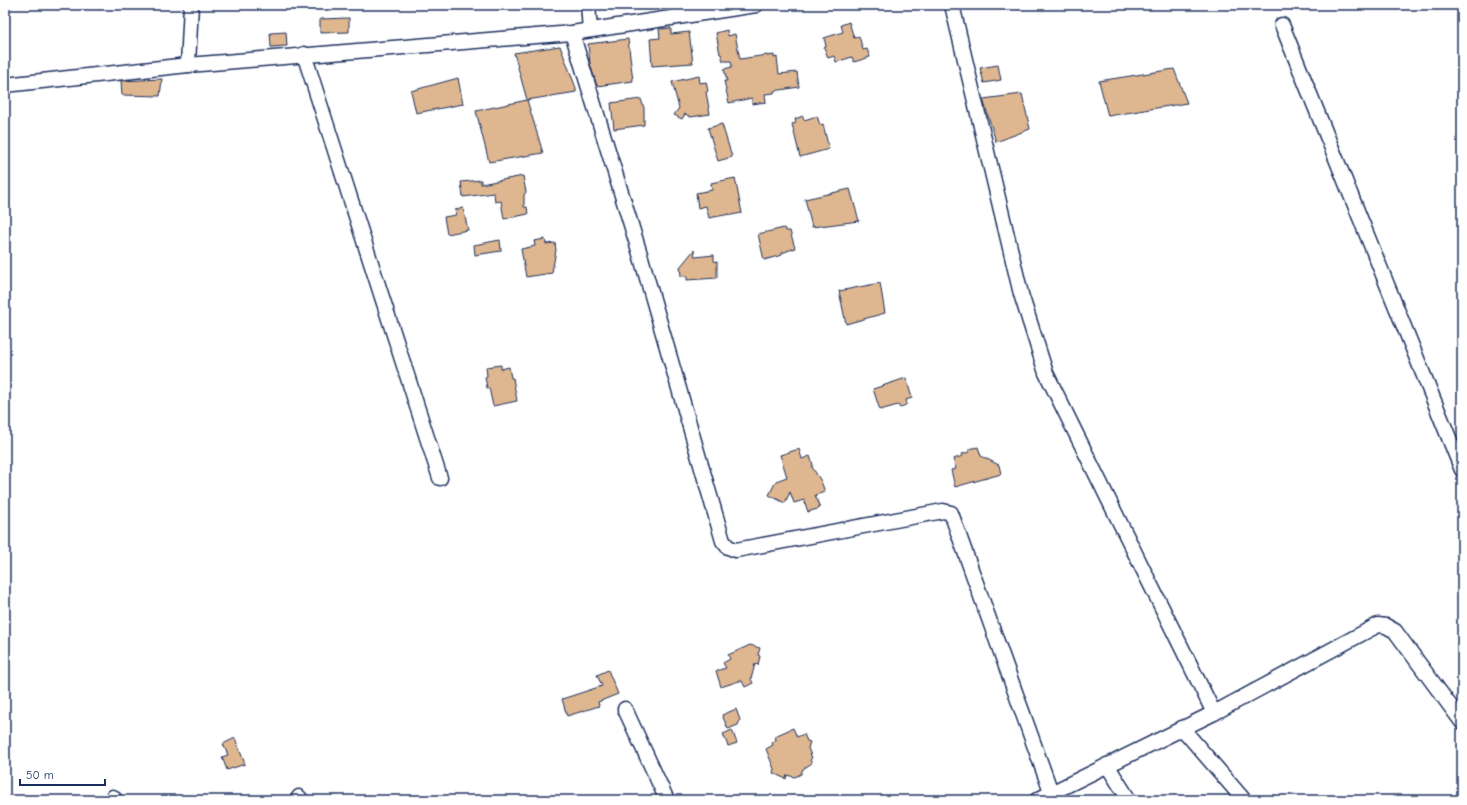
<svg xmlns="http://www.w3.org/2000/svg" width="1467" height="805" viewBox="0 0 1467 805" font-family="'Comic Neue',sans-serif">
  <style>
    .building { fill: #deb68f; stroke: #1b2f5e }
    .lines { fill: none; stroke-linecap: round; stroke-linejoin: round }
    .minor-casing { stroke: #1b2f5e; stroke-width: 17 }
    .minor { stroke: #fff; stroke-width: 14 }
  </style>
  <rect width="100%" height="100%" fill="#fff"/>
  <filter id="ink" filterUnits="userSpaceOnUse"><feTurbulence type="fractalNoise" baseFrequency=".025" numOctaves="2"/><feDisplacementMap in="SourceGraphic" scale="8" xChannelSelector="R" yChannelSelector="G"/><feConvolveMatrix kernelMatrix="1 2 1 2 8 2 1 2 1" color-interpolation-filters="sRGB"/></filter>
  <g filter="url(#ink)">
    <g class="building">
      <path d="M 349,18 L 349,32 L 320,33 L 320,19 Z"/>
      <path d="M 849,22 L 854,38 L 859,36 L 863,50 L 867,49 L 870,57 L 854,62 L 852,57 L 836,62 L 834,56 L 828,58 L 824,47 L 826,46 L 824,38 L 843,32 L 841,25 Z"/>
      <path d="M 671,28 L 671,34 L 689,32 L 693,63 L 652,66 L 650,39 L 660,38 L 659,29 Z"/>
      <path d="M 727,30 L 728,36 L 735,34 L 740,59 L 767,55 L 767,56 L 774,55 L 774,58 L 777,57 L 779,74 L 797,72 L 799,87 L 774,91 L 774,93 L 765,94 L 766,102 L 752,104 L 752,98 L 729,103 L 724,81 L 727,81 L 724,69 L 732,67 L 731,61 L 723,61 L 721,54 L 720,54 L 716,33 Z"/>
      <path d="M 286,32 L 287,46 L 271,47 L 270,33 Z"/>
      <path d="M 628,39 L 633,81 L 597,86 L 590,64 L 588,44 Z"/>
      <path d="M 560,46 L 576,88 L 576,92 L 527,100 L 514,53 Z"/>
      <path d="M 998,65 L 1001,80 L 984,83 L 980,68 Z"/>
      <path d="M 1174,69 L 1187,103 L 1108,116 L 1099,81 Z"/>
      <path d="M 699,76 L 700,83 L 706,82 L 708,91 L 706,92 L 710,114 L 691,117 L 685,114 L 682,119 L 674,115 L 679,108 L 672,82 Z"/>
      <path d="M 458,78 L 463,104 L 416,113 L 411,91 Z"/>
      <path d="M 162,79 L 160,96 L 122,95 L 121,81 Z"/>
      <path d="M 1022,94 L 1030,129 L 996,142 L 983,99 Z"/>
      <path d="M 641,99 L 644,108 L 644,125 L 614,129 L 611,103 Z"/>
      <path d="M 527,100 L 543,153 L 489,162 L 476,111 Z"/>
      <path d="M 803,116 L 804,120 L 817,116 L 820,125 L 823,124 L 829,149 L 800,157 L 792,124 L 796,123 L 795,119 Z"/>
      <path d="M 722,124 L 732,157 L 718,161 L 708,128 Z"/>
      <path d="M 523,176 L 526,192 L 524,195 L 524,207 L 527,207 L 528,214 L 504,219 L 501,201 L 495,202 L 494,193 L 463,197 L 461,182 L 481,180 L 481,184 Z"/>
      <path d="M 735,178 L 742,213 L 731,215 L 730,214 L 709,218 L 706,206 L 698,208 L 696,193 L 712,190 L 711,183 Z"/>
      <path d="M 850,189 L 859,221 L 812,227 L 805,199 Z"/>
      <path d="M 463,208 L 468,230 L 447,234 L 444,217 L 456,215 L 455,210 Z"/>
      <path d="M 784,228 L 786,231 L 790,231 L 795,248 L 782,253 L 782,255 L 764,260 L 758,234 Z"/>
      <path d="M 545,239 L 546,244 L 555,243 L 556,250 L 552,273 L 526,277 L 521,249 L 535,246 L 534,241 Z"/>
      <path d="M 500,240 L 501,251 L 475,255 L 474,245 Z"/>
      <path d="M 694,250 L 695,257 L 714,255 L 714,261 L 717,262 L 717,278 L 687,280 L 687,276 L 681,276 L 680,267 Z"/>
      <path d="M 880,283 L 885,313 L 846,324 L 839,291 Z"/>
      <path d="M 501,365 L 501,369 L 509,367 L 511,378 L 513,378 L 517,401 L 493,406 L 489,388 L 487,388 L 485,377 L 487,376 L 486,367 Z"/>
      <path d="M 906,378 L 912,398 L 906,400 L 907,404 L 900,408 L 898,405 L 880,410 L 873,389 Z"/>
      <path d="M 978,447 L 981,456 L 999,465 L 1001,474 L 955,487 L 951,470 L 956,469 L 953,459 L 963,456 L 962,454 L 969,452 L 969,449 Z"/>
      <path d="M 799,449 L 802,459 L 810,456 L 813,465 L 812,467 L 821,481 L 825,492 L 815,495 L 820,508 L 808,512 L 804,500 L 794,503 L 790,492 L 785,503 L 769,495 L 776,481 L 787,477 L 780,455 Z"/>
      <path d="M 750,645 L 760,648 L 758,655 L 760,656 L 758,665 L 755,664 L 751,679 L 753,683 L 745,687 L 742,681 L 739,681 L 721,687 L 716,671 L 726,668 L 723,663 L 730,659 L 728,655 Z"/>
      <path d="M 608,670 L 618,694 L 598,702 L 599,706 L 567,716 L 562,699 L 602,686 L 597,675 Z"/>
      <path d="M 736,709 L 740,720 L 738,725 L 728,729 L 722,715 Z"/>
      <path d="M 793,728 L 797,737 L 804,734 L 807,741 L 810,742 L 808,748 L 812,758 L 810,760 L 812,763 L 803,769 L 801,774 L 797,776 L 794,777 L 787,775 L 786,779 L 773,773 L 774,769 L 766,749 L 773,745 L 772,743 L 776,740 L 775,736 Z"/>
      <path d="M 732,730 L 737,743 L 728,746 L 723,734 Z"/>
      <path d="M 235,738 L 245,764 L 227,770 L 222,757 L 228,755 L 223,744 Z"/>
    </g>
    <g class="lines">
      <defs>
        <g id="minor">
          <path d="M 588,5 L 590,30"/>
          <path d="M 952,5 L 1021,294 L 1046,373 L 1214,713"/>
          <path d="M 1282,25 L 1462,470"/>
          <path d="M 572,33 L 640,254 L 723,541 L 728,547 L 736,550 L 943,511 L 951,513 L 1051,792"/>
          <path d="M 304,54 L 440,478"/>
          <path d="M 188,65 L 191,5"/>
          <path d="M 5,85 L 188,65 L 572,33 L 756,5"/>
          <path d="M 625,709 L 667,800"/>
          <path d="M 1182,728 L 1244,800"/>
          <path d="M 1107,765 L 1129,800"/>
          <path d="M 113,797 L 115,800"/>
          <path d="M 299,797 L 301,800"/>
          <path d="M 1037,800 L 1214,713 L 1378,625 L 1386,626 L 1395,631 L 1462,722"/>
        </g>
      </defs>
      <use href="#minor" class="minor-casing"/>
      <use href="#minor" class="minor"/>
    </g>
  </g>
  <rect width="1467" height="805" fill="none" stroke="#fff" stroke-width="20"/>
  <rect x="10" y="10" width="1447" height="785" fill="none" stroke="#1b2f5e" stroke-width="1.5" filter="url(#ink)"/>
  <path d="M20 779v6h85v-6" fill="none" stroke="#1b2f5e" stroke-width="2"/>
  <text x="26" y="779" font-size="12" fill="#1b2f5e" stroke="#ffffff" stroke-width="3" paint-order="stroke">50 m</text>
</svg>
